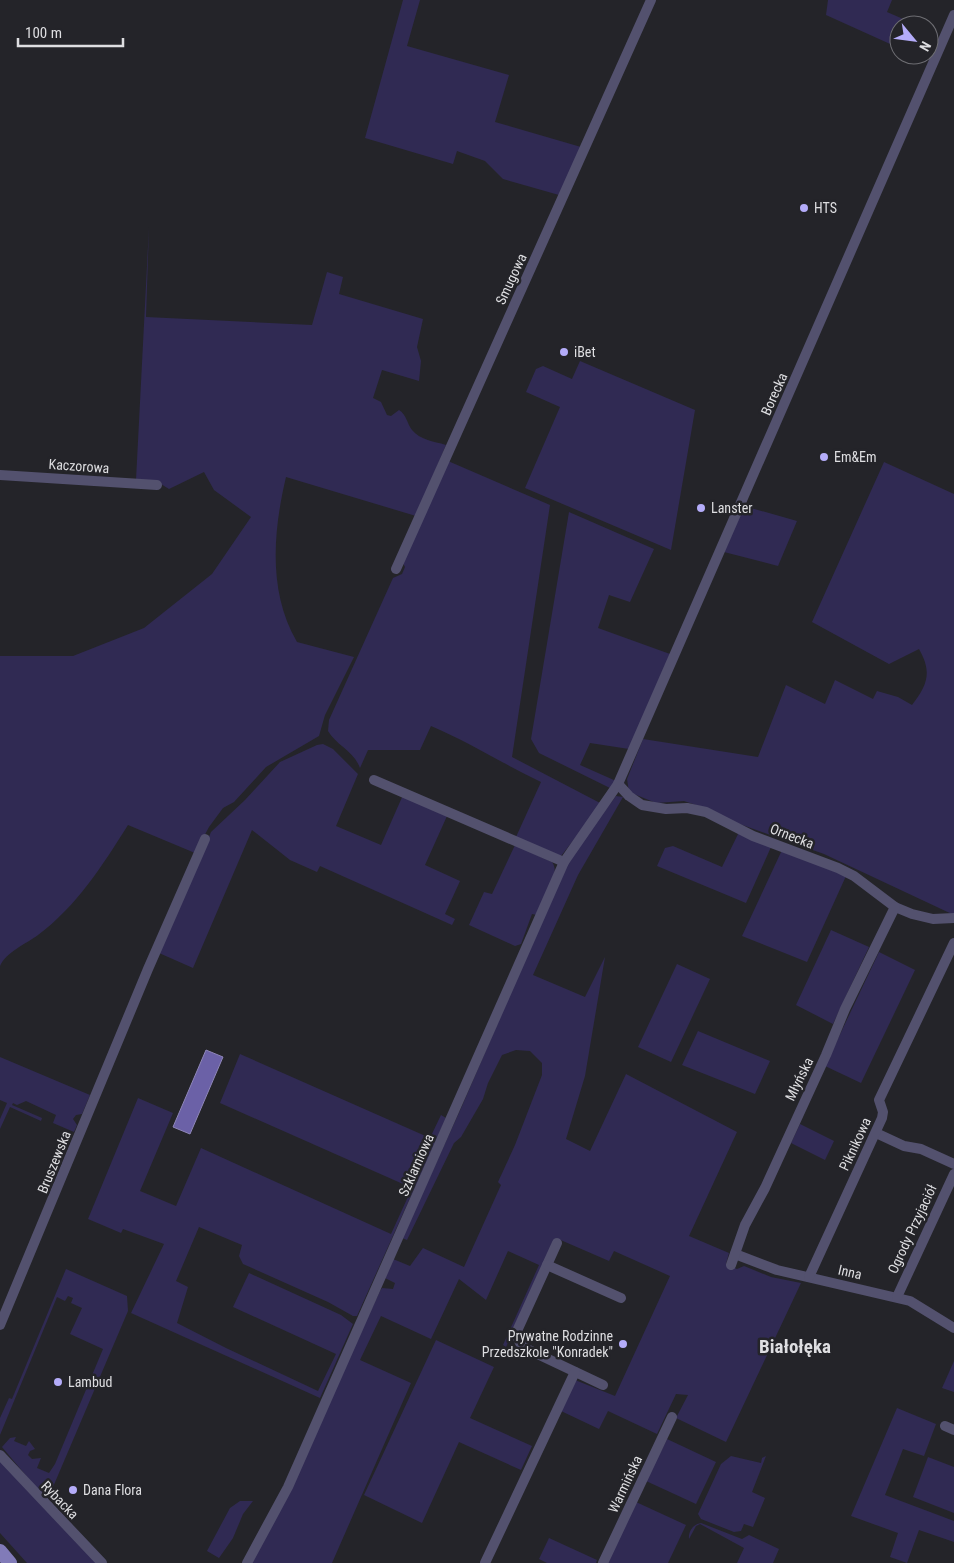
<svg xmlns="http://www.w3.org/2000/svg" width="954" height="1563" viewBox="0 0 954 1563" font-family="'Roboto Condensed',sans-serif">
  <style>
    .green { fill: #302a53 }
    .water { fill: #6b61a7; stroke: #8e86b8 }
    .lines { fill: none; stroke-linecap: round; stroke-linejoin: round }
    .minor { stroke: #53516e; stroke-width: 10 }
    .major { stroke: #817bb8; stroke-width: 14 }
    .poi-dot { fill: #b4acf9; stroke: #242429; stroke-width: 2 }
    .labels { text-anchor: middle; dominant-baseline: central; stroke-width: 5; stroke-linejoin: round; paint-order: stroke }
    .poi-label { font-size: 14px; fill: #dedee1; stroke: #242429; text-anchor: start }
    .street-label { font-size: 14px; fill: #dedee1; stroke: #242429 }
    .district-label { font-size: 19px; font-weight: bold; fill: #dedee1; stroke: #242429 }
  </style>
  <rect width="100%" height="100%" fill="#242429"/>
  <g class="green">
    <path d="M 403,0 L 420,0 L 407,46 L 509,75 L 495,122 L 581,147 L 559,195 L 503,179 L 485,161 L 457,151 L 453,164 L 365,138 Z"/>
    <path d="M 828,0 L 892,0 L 887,12 L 917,25 L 899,25 L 899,48 L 826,15 Z"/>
    <path d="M 929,30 L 938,34 L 926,62 L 914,55 L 929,55 Z"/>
    <path d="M 149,227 L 146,317 L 312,325 L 327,272 L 343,277 L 339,294 L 423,319 L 417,347 L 421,361 L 419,381 L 382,370 L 373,398 L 381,402 L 387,415 L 391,416 L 399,410 C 407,415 407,424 412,430 C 420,440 433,441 446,445 L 416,516 L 286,477 C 273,532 268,592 297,642 L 354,657 L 325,715 L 319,736 L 266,767 L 234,802 L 223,808 L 209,827 L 195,853 L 128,825 C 102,866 77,906 38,935 C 26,944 6,952 0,966 L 0,656 L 73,656 L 144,628 L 212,574 L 251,517 L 214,490 L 204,472 L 169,489 L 156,481 L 136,480 Z"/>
    <path d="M 580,361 L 695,410 L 671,550 L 525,488 L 560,407 L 526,392 L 536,369 L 543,366 L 572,379 Z"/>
    <path d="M 448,461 L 550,505 L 512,757 L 602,804 L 561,856 L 516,837 L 541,782 C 503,764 469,742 431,726 L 420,750 L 368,750 L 360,768 C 354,751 336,745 328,731 L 329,720 L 393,578 L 402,574 L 405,567 L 403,563 Z"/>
    <path d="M 884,462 L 954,494 L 954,915 L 824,854 L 734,822 L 708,809 L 684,801 L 656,803 L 629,792 L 627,779 L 643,739 L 758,757 L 786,685 L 825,704 L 835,680 L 873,699 L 877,691 L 898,697 L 912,705 C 928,684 932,672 919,649 L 889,664 L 812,622 Z"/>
    <path d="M 744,506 L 797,521 L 778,566 L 724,552 Z"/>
    <path d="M 569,512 L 654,549 L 630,602 L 609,595 L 598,628 L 670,654 L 629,749 L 590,743 L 580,765 L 616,781 L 612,789 L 539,753 L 531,739 Z"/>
    <path d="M 323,744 L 333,749 L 358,774 L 336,826 L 381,845 L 403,795 L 447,816 L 425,865 L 460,881 L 445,914 L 455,919 L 452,925 L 320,866 L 317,872 L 290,860 L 252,830 L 193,968 L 159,953 L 211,832 L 245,800 L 280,762 L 317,745 Z"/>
    <path d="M 616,796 L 623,797 L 578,875 L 533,975 L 585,997 L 605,957 L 585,1076 L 566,1139 L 590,1151 L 626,1074 L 737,1132 L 689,1236 L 729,1253 L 726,1264 L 737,1269 L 744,1266 L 771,1277 L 801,1283 L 726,1442 L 676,1418 L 688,1395 L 676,1394 L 657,1434 L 608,1411 L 599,1429 L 561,1411 L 575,1380 L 615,1396 L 670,1276 L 614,1251 L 609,1261 L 556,1238 L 506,1347 L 503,1345 L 539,1265 L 508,1251 L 486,1300 L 459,1279 L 431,1339 L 381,1316 L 360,1360 L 411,1383 L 332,1563 L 252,1563 L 380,1291 L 382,1288 L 393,1289 L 395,1283 L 385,1278 L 393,1259 L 410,1266 L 423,1248 L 464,1267 L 501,1185 L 498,1182 L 515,1145 L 542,1075 L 542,1063 L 530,1051 L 516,1050 L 502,1055 L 488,1083 L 483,1099 L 461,1137 L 454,1143 L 407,1240 L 402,1238 L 462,1106 L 564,869 L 576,849 Z"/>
    <path d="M 739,832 L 771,847 L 746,903 L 657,866 L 665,848 L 673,846 L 722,867 Z"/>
    <path d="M 515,845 L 552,862 C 562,875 542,903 537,915 L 532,914 L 521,944 L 515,946 L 469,925 L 484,892 L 492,894 Z"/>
    <path d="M 782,850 L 846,876 L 807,962 L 742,936 Z"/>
    <path d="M 831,930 L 869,947 L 833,1024 L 796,1005 Z"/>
    <path d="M 879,952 L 915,970 L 861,1083 L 825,1066 Z"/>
    <path d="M 677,964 L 710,979 L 671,1062 L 638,1047 Z"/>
    <path d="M 698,1031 L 770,1061 L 755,1094 L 682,1065 Z"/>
    <path d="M 240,1054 L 430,1138 L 441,1115 L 446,1118 L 357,1316 L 353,1316 L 328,1302 L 243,1264 L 239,1256 L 242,1245 L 199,1227 L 176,1281 L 188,1287 L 177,1323 L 226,1348 L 318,1391 L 336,1354 L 233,1307 L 249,1273 L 341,1315 L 353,1324 L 320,1398 L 131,1313 L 164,1244 L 123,1229 L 121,1233 L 88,1219 L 138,1098 L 173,1113 L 140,1191 L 176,1206 L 201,1148 L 391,1234 L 412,1188 L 220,1103 Z"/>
    <path d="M 0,1057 L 90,1095 L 82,1114 L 76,1115 L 73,1119 L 77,1125 L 74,1132 L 53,1123 L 56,1115 L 26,1101 L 17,1105 L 13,1103 L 12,1105 L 42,1118 L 41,1121 L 10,1107 L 0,1129 L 0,1119 L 7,1103 L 0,1100 Z"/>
    <path d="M 800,1124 L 834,1141 L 825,1160 L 791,1143 Z"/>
    <path d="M 66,1269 L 127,1296 L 128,1311 L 50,1494 L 44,1497 L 2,1447 L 10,1438 L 16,1437 L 14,1441 L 26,1446 L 29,1441 L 35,1449 L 30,1451 L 28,1455 L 32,1459 L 41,1458 L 37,1468 L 49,1473 L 55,1464 L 103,1349 L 70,1334 L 82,1308 L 71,1303 L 73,1298 L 68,1296 L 65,1301 L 57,1297 L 0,1435 L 0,1418 L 9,1398 L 12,1399 Z"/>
    <path d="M 436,1340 L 494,1367 L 470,1418 L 532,1446 L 521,1470 L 459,1442 L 422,1523 L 364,1495 Z"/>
    <path d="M 954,1361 L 954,1392 L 942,1388 Z"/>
    <path d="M 897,1408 L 936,1424 L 924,1456 L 903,1449 L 885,1495 L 954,1521 L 954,1542 L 919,1530 L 907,1563 L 890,1557 L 898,1533 L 851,1516 Z"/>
    <path d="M 667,1439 L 716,1462 L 696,1504 L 646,1481 Z"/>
    <path d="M 731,1456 L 761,1463 L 762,1458 L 766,1456 L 752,1492 L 765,1498 L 753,1527 L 744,1524 L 741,1531 L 734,1532 L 701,1519 L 698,1514 L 721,1464 Z"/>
    <path d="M 928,1457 L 954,1467 L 954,1513 L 913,1497 Z"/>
    <path d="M 0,1460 L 98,1563 L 27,1563 L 0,1533 Z"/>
    <path d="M 240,1501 L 253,1501 L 243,1514 L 233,1538 L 219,1558 L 207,1551 L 230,1508 Z"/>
    <path d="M 636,1502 L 686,1525 L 668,1563 L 607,1563 Z"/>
    <path d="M 701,1523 L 742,1539 L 749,1535 L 779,1549 L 773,1563 L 737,1563 L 744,1548 L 700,1524 L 696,1526 L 689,1539 C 688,1532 693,1524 701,1523 Z"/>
    <path d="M 549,1538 L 597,1560 L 596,1563 L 547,1563 L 539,1559 Z"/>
  </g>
  <path class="water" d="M 206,1050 L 223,1057 L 190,1134 L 173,1127 Z"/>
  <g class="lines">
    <g class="minor">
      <path d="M 0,475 L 157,485"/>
      <path d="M 396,569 L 651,0"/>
      <path d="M 374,780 L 564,862"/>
      <path d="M 618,784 L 629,796 L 642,805 L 666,809 L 687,808 L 706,812 L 753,836 L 838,868 L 854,876 L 895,907 L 912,914 L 933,919 L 954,918"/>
      <path d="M 876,1133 L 904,1146 L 921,1149 L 954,1164"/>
      <path d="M 557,1243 L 517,1331 C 518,1342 520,1345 529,1350 L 603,1385"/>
      <path d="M 735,1254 L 777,1270 L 910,1301 L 954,1328"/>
      <path d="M 547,1265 L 621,1298"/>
      <path d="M 731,1265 L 745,1225 L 765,1188 L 826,1055 L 845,1009 L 895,907"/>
      <path d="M 809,1277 L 882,1118 L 883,1112 L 879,1100 L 954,943"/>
      <path d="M 897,1297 L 954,1174"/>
      <path d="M 0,1325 L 148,969 L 205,839"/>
      <path d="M 945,1426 L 954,1430"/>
      <path d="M 0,1455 L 102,1563"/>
      <path d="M 247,1563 L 288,1487 L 564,862 L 618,784 L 954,15"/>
      <path d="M 485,1563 L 575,1372"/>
      <path d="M 603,1563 L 672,1417"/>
    </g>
    <path class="major" d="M 0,1551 L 10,1563"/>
  </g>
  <g class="poi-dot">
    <circle cx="804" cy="208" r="5"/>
    <circle cx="564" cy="352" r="5"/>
    <circle cx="824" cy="457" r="5"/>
    <circle cx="701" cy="508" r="5"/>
    <circle cx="623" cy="1344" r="5"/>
    <circle cx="58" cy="1382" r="5"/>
    <circle cx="73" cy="1490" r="5"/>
  </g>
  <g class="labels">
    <g class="poi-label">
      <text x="814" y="208">HTS</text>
      <text x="574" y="352">iBet</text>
      <text x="834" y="457">Em&amp;Em</text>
      <text x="711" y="508">Lanster</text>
      <text x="613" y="1336" text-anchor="end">Prywatne Rodzinne<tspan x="613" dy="16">Przedszkole "Konradek"</tspan></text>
      <text x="68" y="1382">Lambud</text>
      <text x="83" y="1490">Dana Flora</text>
    </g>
    <g class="street-label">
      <text transform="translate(511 279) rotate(-65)">Smugowa</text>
      <text transform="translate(774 394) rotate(-66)">Borecka</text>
      <text transform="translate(79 466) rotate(4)">Kaczorowa</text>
      <text transform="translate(792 836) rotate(21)">Ornecka</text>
      <text transform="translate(799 1079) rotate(-64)">Młyńska</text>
      <text transform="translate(855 1144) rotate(-65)">Piknikowa</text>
      <text transform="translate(54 1162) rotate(-68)">Bruszewska</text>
      <text transform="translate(416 1165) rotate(-66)">Szklarniowa</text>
      <text transform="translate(912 1229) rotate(-65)">Ogrody Przyjaciół</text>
      <text transform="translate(850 1272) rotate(13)">Inna</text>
      <text transform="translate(625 1484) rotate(-65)">Warmińska</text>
      <text transform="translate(60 1500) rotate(46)">Rybacka</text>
    </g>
    <g class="district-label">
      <text x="795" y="1346">Białołęka</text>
    </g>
  </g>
  <g transform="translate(914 40) rotate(119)"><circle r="24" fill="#242429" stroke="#6e6e73"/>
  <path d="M0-4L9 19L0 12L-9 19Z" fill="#b4acf9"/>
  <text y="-8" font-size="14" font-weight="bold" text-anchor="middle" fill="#dedee1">N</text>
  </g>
  <path d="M18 38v8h105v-8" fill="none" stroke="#dedee1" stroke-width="2.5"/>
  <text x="25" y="38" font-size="15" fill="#dedee1" stroke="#242429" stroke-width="4" paint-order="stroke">100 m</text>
</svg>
